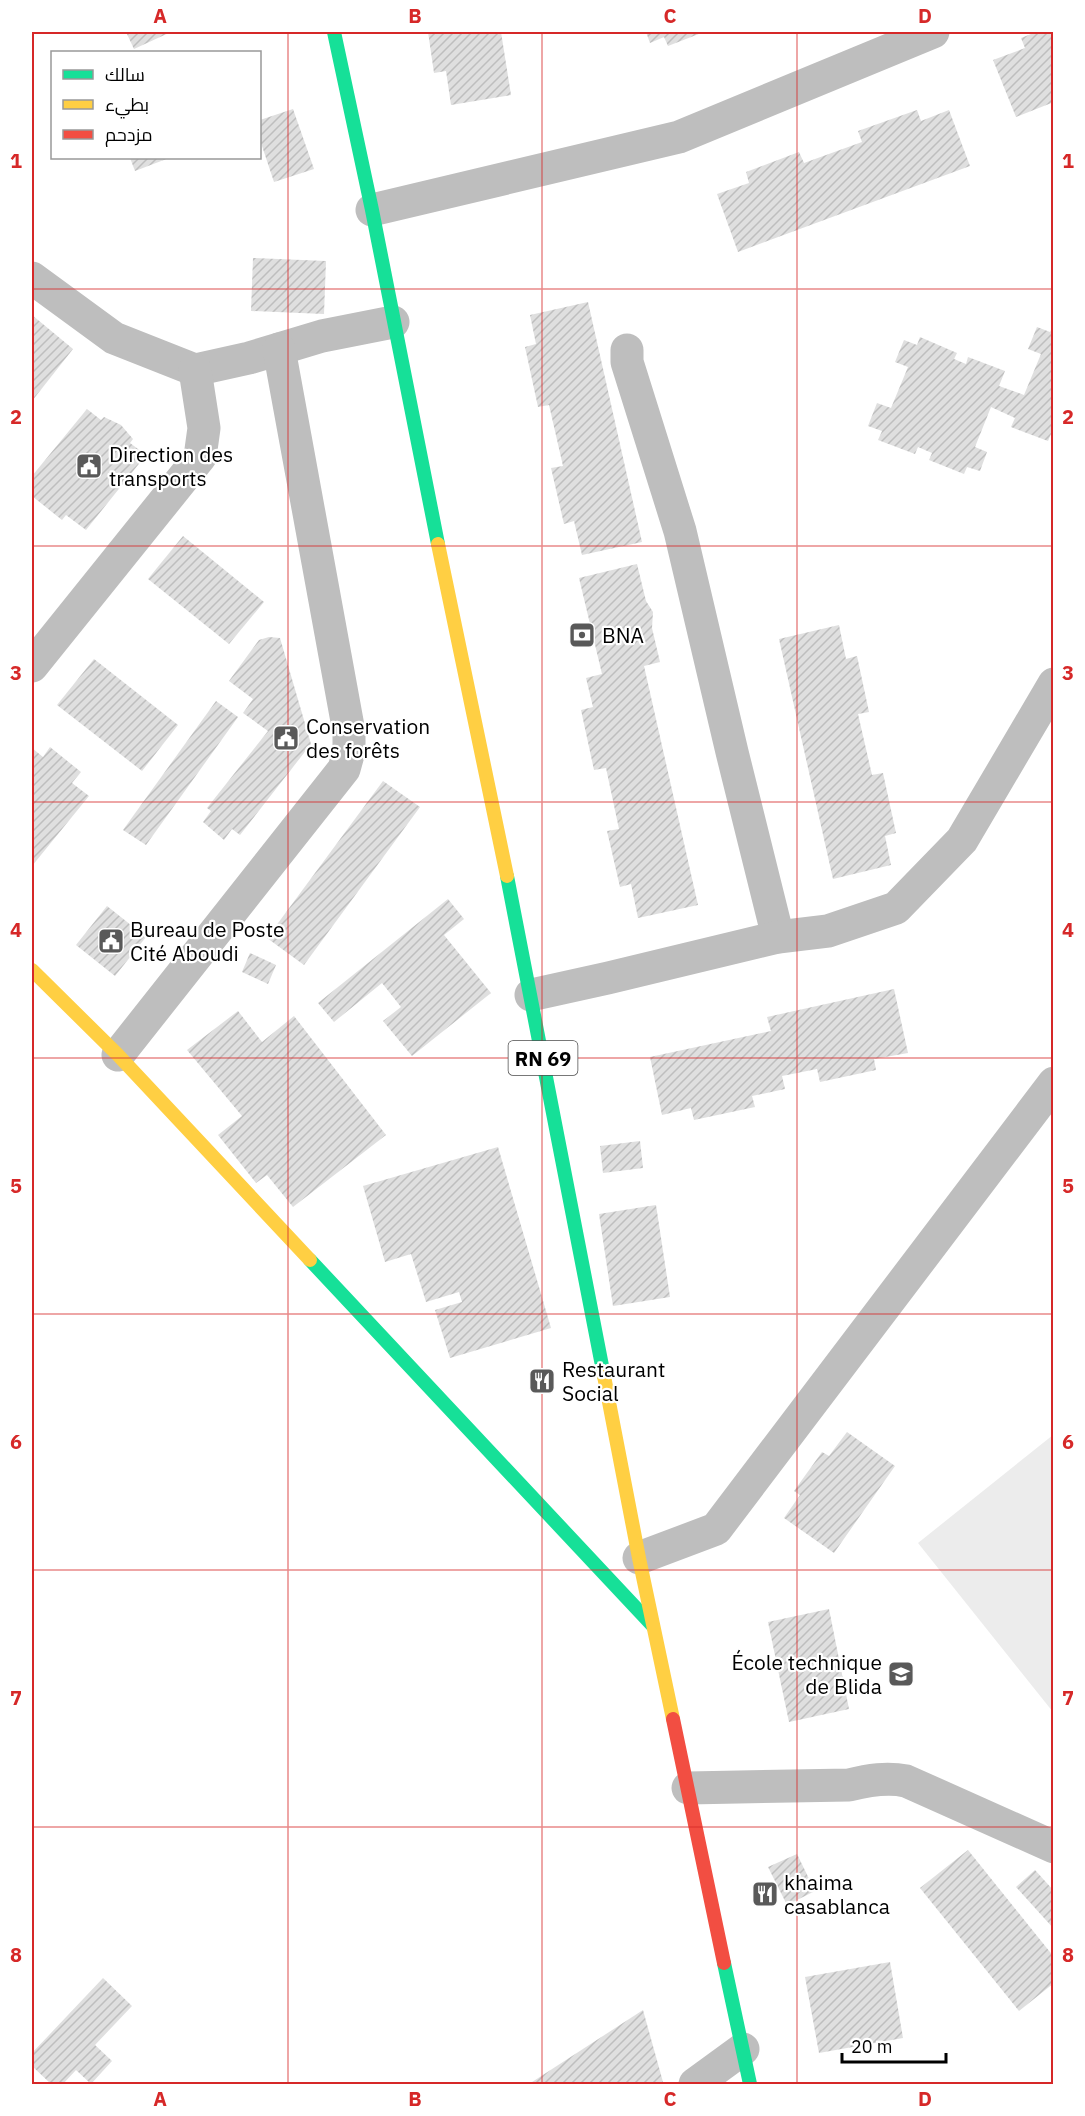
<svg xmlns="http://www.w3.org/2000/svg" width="1085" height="2116" viewBox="0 0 1085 2116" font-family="'IBM Plex Sans',Cairo,sans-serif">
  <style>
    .green { fill: #ececec }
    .building { fill: url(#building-hatch) }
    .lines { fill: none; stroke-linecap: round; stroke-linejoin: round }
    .street { stroke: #bebebe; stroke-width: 33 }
    .fast { stroke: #16e098; stroke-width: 14 }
    .slow { stroke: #ffcf43; stroke-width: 14 }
    .jam { stroke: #f24e42; stroke-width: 14 }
    .grid { fill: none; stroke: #d62828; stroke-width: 1.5; stroke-opacity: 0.55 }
    .labels { text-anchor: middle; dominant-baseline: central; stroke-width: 4.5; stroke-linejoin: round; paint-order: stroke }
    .shield { fill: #fff; stroke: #4c4c4c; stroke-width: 1.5 }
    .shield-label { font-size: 20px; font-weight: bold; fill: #000 }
    .poi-label { font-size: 21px; fill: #000; stroke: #fff; text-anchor: start }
    .neatline { fill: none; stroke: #d62828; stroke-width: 2 }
    .grid-label { font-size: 20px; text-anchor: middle; font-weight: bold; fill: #d62828 }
  </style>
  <defs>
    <pattern id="building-hatch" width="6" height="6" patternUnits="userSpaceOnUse" patternTransform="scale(1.5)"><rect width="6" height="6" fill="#dfdfdf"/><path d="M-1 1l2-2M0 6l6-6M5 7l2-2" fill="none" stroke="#bebebe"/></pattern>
  </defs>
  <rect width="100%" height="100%" fill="#fff"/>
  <path class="green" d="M 1053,1435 L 1053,1712 L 918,1543 Z"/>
  <g class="building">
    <path d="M 126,32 L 171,32 L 134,49 Z"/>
    <path d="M 428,32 L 501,32 L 511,95 L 451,105 L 446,71 L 434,73 Z"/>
    <path d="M 646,32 L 704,32 L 668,46 L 664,37 L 650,43 Z"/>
    <path d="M 1036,32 L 1054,32 L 1054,102 L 1016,117 L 993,60 L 1025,48 L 1021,38 Z"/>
    <path d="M 293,109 L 314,169 L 274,182 L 260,140 L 260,120 Z"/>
    <path d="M 917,110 L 921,121 L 949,110 L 970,166 L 738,252 L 717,194 L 749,183 L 746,172 L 799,152 L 804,163 L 862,142 L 858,131 Z"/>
    <path d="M 130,158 L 169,158 L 135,171 Z"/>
    <path d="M 253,258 L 326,261 L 324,314 L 251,311 Z"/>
    <path d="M 588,302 L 642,542 L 582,555 L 574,521 L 564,524 L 551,468 L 563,466 L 549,405 L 538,407 L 525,347 L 536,344 L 530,315 Z"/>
    <path d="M 32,315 L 73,349 L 32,401 Z"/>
    <path d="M 1054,324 L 1054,435 L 1051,434 L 1048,441 L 1011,427 L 1015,418 L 991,407 L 975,447 L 987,452 L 980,471 L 967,467 L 964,474 L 929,460 L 932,453 L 918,447 L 915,454 L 878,440 L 882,431 L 868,426 L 877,403 L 891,408 L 908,367 L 895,362 L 904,340 L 917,345 L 920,337 L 957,353 L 954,359 L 966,364 L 968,357 L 1005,371 L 999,386 L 1024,395 L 1041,354 L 1028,349 L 1037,327 L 1050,332 Z"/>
    <path d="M 87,409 L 101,420 L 104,417 L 121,425 L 133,439 L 130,443 L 146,455 L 86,530 L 66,515 L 62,520 L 32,496 L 33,490 L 32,488 L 32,476 Z"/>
    <path d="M 183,536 L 264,602 L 229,644 L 148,579 Z"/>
    <path d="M 637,564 L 646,601 L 653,612 L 652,628 L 660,662 L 644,666 L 698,905 L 638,918 L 631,884 L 620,887 L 607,831 L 619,829 L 606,768 L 594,770 L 581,710 L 593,707 L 586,678 L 602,674 L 579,578 Z"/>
    <path d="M 839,625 L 846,659 L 857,656 L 869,712 L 858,714 L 872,775 L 883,773 L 896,833 L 885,836 L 891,865 L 833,879 L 779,639 Z"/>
    <path d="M 269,637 L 280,638 L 311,744 L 240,835 L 232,829 L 224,840 L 203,822 L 211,811 L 207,808 L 268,731 L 243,713 L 253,699 L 229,681 L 259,640 Z"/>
    <path d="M 94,659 L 178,725 L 142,771 L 57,705 Z"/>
    <path d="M 216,701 L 238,717 L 146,845 L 123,830 Z"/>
    <path d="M 50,747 L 81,772 L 72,783 L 89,796 L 32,866 L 32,748 L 43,757 Z"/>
    <path d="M 383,781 L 420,807 L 304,965 L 267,938 Z"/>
    <path d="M 448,899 L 464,919 L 444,935 L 491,993 L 412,1056 L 383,1021 L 401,1007 L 382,983 L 334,1022 L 318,1003 Z"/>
    <path d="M 107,906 L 146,937 L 115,976 L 76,945 Z"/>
    <path d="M 250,953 L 276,965 L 268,984 L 242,972 Z"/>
    <path d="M 894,989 L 908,1053 L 874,1059 L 876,1070 L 820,1082 L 817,1069 L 782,1076 L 785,1089 L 752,1096 L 755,1107 L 694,1120 L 691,1108 L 662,1115 L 650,1057 L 771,1031 L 767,1017 Z"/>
    <path d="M 238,1011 L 262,1042 L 294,1016 L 386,1135 L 293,1207 L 267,1175 L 256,1183 L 218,1135 L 242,1116 L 187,1050 Z"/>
    <path d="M 640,1141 L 643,1168 L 603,1173 L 600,1146 Z"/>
    <path d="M 498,1147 L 551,1328 L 450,1358 L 435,1310 L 462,1302 L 459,1292 L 426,1302 L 411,1254 L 385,1262 L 363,1186 Z"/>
    <path d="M 656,1205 L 670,1297 L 613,1306 L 599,1214 Z"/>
    <path d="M 847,1432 L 895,1466 L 834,1553 L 784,1518 L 800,1495 L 794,1491 L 822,1452 L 829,1456 Z"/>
    <path d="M 829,1609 L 849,1709 L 789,1722 L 768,1622 Z"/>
    <path d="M 968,1850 L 1054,1957 L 1054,1983 L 1019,2011 L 920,1888 Z"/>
    <path d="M 797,1854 L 815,1891 L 787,1905 L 768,1867 Z"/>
    <path d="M 1035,1870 L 1054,1891 L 1054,1929 L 1016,1887 Z"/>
    <path d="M 890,1962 L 903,2038 L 819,2053 L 805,1977 Z"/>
    <path d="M 103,1978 L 132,2006 L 95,2045 L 112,2061 L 91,2084 L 76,2070 L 63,2084 L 51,2084 L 32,2066 L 32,2053 Z"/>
    <path d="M 643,2010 L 663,2082 L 660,2084 L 529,2084 Z"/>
  </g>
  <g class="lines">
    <g class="street">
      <path d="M 372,210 L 679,137 L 933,32"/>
      <path d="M 32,278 L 114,338 L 195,370 L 249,358 L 322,336 L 393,322"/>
      <path d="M 627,350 L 627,362 L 680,531 L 732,752 L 778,937"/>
      <path d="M 32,666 L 200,457 L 204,428 L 195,370"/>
      <path d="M 531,995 L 608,978 L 778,937 L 828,931 L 896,908 L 962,840 L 1054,684"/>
      <path d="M 118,1055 L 344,769 L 349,751 L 349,732 L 279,349"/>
      <path d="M 639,1558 L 716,1529 L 1054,1083"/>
      <path d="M 688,1788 L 849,1785 C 869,1780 887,1777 906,1781 L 1054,1847"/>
      <path d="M 695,2084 L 743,2049"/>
    </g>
    <g class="fast">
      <path d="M 334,32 L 372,210 L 438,544"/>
      <path d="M 507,876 L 604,1376"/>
      <path d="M 310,1260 L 653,1626"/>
      <path d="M 724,1963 L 750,2084"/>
    </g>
    <g class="slow">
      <path d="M 438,544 L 507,876"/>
      <path d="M 32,970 L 118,1055 L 310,1260"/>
      <path d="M 604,1376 L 639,1558 L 673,1719"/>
    </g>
    <path class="jam" d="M 673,1719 L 724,1963"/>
  </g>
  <path class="grid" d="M 288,32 L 288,2084M 542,32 L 542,2084M 797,32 L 797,2084M 32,289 L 1054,289M 32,546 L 1054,546M 32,802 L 1054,802M 32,1058 L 1054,1058M 32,1314 L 1054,1314M 32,1570 L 1054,1570M 32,1827 L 1054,1827"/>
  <defs>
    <symbol id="civic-square" viewBox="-11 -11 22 22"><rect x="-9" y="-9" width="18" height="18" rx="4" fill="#595959" stroke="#fff"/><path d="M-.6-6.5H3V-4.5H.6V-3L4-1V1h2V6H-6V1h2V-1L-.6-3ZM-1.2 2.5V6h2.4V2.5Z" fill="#fff"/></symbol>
    <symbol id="bank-square" viewBox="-11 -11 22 22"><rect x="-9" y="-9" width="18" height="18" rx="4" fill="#595959" stroke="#fff"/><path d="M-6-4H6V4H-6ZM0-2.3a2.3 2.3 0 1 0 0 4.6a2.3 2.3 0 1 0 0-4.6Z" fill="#fff"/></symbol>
    <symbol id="restaurant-square" viewBox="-11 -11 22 22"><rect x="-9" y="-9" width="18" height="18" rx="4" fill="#595959" stroke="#fff"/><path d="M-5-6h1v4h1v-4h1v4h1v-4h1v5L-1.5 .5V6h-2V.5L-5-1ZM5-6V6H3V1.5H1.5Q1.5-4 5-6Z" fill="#fff"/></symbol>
    <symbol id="university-square" viewBox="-11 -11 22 22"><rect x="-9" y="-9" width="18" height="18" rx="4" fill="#595959" stroke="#fff"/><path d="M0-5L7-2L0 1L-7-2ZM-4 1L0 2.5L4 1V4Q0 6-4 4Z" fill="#fff"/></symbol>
  </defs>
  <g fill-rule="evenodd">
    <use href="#civic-square" x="74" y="451" width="30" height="30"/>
    <use href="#bank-square" x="567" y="620" width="30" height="30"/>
    <use href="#civic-square" x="271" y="723" width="30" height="30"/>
    <use href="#civic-square" x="96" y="926" width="30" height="30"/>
    <use href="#restaurant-square" x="527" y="1366" width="30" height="30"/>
    <use href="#university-square" x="886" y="1659" width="30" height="30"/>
    <use href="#restaurant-square" x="750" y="1879" width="30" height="30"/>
  </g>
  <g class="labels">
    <rect class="shield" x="508.5" y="1041" width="69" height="34" rx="4.5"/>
    <g class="shield-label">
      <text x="543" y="1058">RN 69</text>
    </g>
    <g class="poi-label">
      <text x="109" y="454">Direction des<tspan x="109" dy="24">transports</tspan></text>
      <text x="602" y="635">BNA</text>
      <text x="306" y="726">Conservation<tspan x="306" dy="24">des forêts</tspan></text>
      <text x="130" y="929">Bureau de Poste<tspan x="130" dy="24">Cité Aboudi</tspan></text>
      <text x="562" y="1369">Restaurant<tspan x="562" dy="24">Social</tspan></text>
      <text x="882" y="1662" text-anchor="end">École technique<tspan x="882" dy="24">de Blida</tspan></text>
      <text x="784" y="1882">khaima<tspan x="784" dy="24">casablanca</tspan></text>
    </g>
  </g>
  <rect width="1085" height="2116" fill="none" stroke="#ffffff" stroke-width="66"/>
  <rect x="51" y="51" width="210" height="108" fill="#ffffff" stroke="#999999" stroke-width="1.5"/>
  <rect x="63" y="70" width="30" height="9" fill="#16e098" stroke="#999999" stroke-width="1.5"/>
  <text x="105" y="81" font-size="18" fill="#000000">سالك</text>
  <rect x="63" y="100" width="30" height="9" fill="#ffcf43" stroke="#999999" stroke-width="1.5"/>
  <text x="105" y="111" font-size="18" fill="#000000">بطيء</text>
  <rect x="63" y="130" width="30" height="9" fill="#f24e42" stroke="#999999" stroke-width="1.5"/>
  <text x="105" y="141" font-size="18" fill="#000000">مزدحم</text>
  <path d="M842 2053v9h104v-9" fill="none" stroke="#000000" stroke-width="3"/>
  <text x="851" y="2053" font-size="18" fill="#000000" stroke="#ffffff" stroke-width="4.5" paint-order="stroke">20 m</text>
  <rect x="33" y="33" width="1019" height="2050" class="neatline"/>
  <g class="grid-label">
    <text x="160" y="23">A</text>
    <text x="415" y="23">B</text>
    <text x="670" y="23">C</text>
    <text x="925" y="23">D</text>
    <text x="16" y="168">1</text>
    <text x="1068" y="168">1</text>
    <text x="16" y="424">2</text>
    <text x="1068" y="424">2</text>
    <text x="16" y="680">3</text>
    <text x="1068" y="680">3</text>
    <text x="16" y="937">4</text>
    <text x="1068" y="937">4</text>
    <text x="16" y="1193">5</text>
    <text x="1068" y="1193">5</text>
    <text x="16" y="1449">6</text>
    <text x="1068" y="1449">6</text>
    <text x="16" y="1705">7</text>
    <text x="1068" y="1705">7</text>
    <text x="16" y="1962">8</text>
    <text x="1068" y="1962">8</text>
    <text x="160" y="2106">A</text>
    <text x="415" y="2106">B</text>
    <text x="670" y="2106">C</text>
    <text x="925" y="2106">D</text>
  </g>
</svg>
